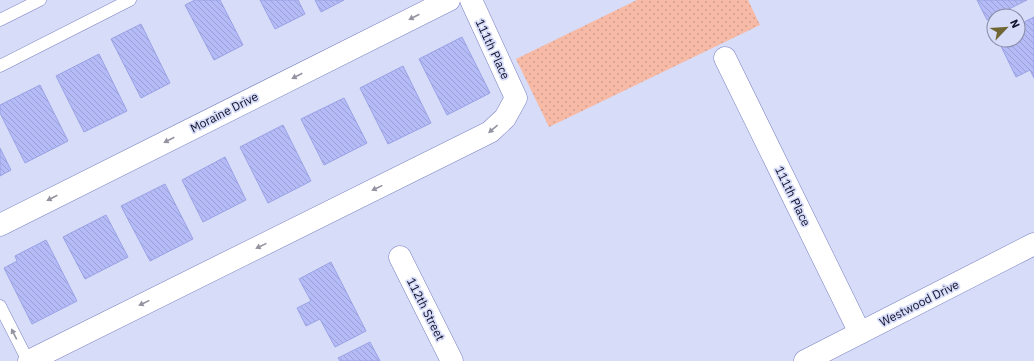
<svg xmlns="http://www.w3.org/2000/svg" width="1034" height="361" viewBox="0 0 1034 361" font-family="'IBM Plex Sans',sans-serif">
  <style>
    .grass { fill: url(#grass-dots) }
    .building { fill: url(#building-back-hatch); stroke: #9aa2e6 }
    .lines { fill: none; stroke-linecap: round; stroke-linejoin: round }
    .service-casing { stroke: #7a81c2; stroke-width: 13 }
    .minor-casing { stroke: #7a81c2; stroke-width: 23 }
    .service { stroke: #fff; stroke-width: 12 }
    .minor { stroke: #fff; stroke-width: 22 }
    .oneway { fill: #9394a0 }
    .labels { text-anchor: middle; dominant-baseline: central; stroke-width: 3.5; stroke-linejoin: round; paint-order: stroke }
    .street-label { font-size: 12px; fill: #10112b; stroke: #d7dcf8 }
  </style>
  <defs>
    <pattern id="grass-dots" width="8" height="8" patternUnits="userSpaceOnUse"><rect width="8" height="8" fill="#f7baa6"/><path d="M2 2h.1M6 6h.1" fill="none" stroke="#d39f8f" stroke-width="1.8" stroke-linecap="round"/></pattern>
    <pattern id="building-back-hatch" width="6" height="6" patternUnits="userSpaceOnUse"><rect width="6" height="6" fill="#b4bbf7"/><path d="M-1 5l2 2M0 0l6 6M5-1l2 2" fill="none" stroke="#9aa0d4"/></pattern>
  </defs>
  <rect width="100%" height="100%" fill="#d7dcf8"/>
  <path class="grass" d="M 637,0 L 748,0 L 760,25 L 549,127 L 516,59 Z"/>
  <g class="building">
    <path d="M 195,0 L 220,0 L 243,45 L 214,60 L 185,5 Z"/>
    <path d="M 260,0 L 298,0 L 305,14 L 275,29 Z"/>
    <path d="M 315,0 L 344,0 L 321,12 Z"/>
    <path d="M 977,0 L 1027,0 L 987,20 Z"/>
    <path d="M 1034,17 L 1034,78 L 1030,70 L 1016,77 L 998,40 L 1018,40 L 1018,25 Z"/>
    <path d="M 141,24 L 170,83 L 141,98 L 111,39 Z"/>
    <path d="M 462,37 L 490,93 L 447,115 L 419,59 Z"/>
    <path d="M 99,54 L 127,111 L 84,132 L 56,76 Z"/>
    <path d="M 403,66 L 431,123 L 388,144 L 360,88 Z"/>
    <path d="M 40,85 L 68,141 L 25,163 L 0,113 L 0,105 Z"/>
    <path d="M 344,98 L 367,143 L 324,165 L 301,119 Z"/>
    <path d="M 283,125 L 311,181 L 268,203 L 240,147 Z"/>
    <path d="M 0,148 L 11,170 L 0,176 Z"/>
    <path d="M 225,157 L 246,200 L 203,222 L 182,180 Z"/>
    <path d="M 165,184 L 193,239 L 150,261 L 121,206 Z"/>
    <path d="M 106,215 L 128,257 L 85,279 L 63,237 Z"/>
    <path d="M 46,240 L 77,301 L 32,324 L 4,268 L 17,261 L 15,256 Z"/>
    <path d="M 331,262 L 366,331 L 335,347 L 320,319 L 306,326 L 297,308 L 311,301 L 299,279 Z"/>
    <path d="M 370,342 L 380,361 L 340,361 L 338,358 Z"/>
  </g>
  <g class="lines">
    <defs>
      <g id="service">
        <path d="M 0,20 L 40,0"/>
        <path d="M 0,66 L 130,0"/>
        <path d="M 0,306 L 28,361"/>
      </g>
      <g id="minor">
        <path d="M 725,58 L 860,333"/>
        <path d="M 0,225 L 449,0"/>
        <path d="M 400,257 L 452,361"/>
        <path d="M 29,361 L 490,132 L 505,118 L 516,98 L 471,0"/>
        <path d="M 805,361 L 1034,244"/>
      </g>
    </defs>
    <use href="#service" class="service-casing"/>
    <use href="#minor" class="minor-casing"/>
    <use href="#service" class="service"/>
    <use href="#minor" class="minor"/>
  </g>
  <defs><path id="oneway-solid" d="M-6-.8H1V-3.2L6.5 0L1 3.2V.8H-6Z"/></defs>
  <g class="oneway">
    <use href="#oneway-solid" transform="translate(414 17) rotate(153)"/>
    <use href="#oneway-solid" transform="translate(297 76) rotate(153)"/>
    <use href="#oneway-solid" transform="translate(493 129) rotate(140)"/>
    <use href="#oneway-solid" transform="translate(169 140) rotate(153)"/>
    <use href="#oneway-solid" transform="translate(377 188) rotate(154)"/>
    <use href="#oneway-solid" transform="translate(52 198) rotate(153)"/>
    <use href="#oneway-solid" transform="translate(261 246) rotate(154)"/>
    <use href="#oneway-solid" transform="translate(144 303) rotate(154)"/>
    <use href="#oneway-solid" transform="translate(14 334) rotate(-117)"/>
  </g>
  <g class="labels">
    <g class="street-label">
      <text transform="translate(493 49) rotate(65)">111th Place</text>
      <text transform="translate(224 112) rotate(-27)">Moraine Drive</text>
      <text transform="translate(793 196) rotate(64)">111th Place</text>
      <text transform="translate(919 303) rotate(-27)">Westwood Drive</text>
      <text transform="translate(426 309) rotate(63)">112th Street</text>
    </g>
  </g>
  <g transform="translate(1006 28) rotate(65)"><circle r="19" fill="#d7dcf8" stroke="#878ba6"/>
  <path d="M0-3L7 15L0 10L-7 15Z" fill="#706633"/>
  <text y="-6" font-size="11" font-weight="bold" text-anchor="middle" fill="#10112b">N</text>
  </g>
</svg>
